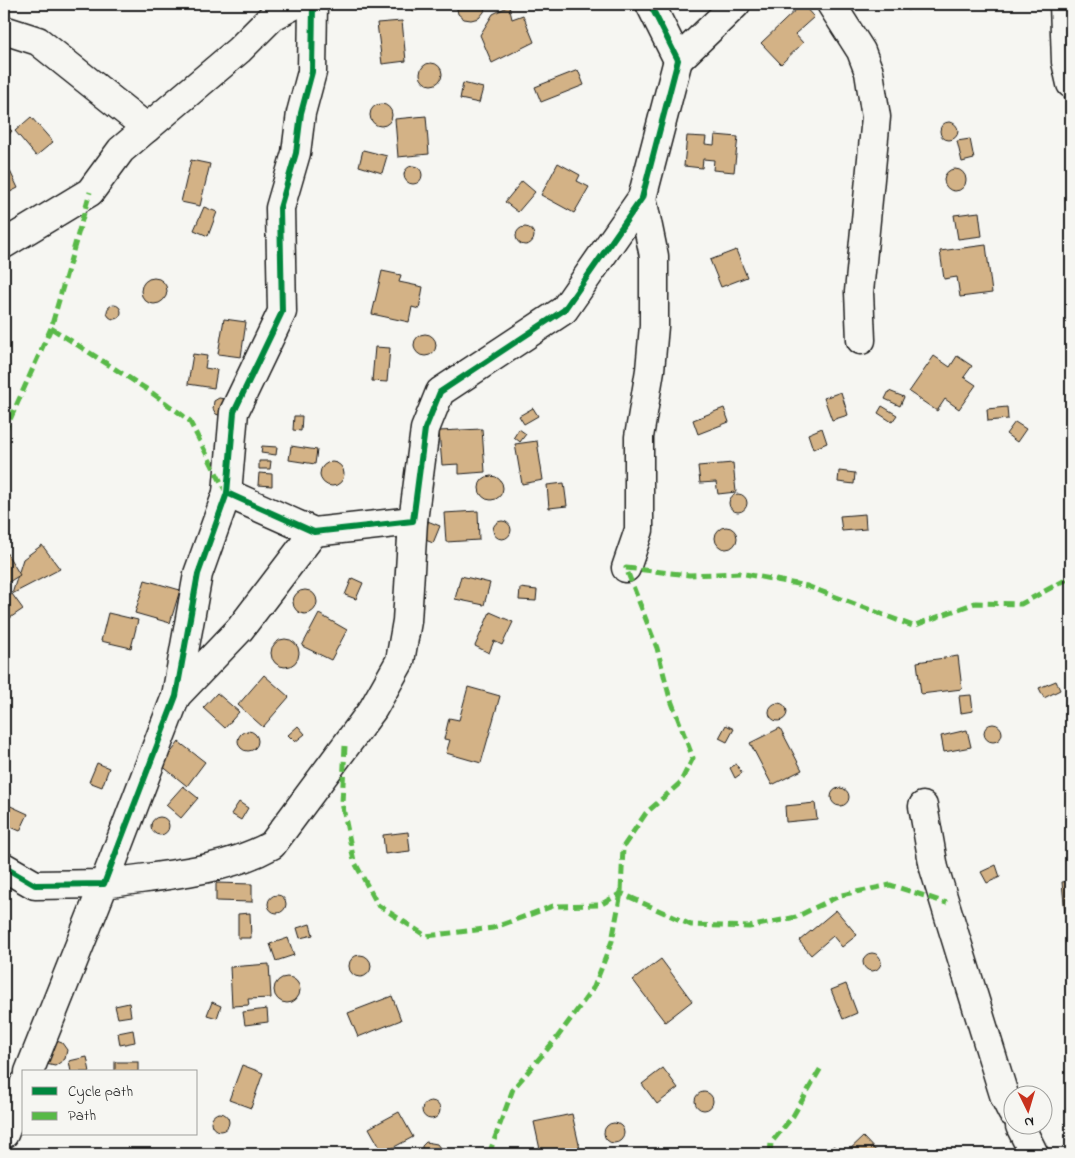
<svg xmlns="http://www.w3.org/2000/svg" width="1075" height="1158" viewBox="0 0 1075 1158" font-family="'Indie Flower',sans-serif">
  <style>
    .building { fill: #d3b286; stroke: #1c1c1c }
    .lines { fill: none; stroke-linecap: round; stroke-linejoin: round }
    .street-casing { stroke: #1c1c1c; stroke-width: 31 }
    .street { stroke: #f6f6f2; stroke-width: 28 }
    .quiet { stroke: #58b947; stroke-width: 5; stroke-dasharray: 10 5; stroke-linecap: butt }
    .cycleway-casing { stroke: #f6f6f2; stroke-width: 9 }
    .cycleway { stroke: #00873e; stroke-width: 6 }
  </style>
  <rect width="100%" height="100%" fill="#f6f6f2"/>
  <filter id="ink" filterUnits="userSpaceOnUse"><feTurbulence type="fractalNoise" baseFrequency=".02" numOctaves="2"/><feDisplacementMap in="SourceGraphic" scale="10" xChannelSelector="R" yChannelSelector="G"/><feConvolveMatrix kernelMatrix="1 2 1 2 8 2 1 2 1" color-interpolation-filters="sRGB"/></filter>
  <g filter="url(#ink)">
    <g class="building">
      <path d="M 405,4 L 423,4 L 418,10 L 412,11 Z"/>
      <path d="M 456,4 L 486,4 L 484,12 L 479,18 L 471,20 L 464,19 L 458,14 Z"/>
      <path d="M 802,4 L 814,17 L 795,34 L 803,43 L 781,64 L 761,43 Z"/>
      <path d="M 905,4 L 923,4 L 923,6 L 907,10 Z"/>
      <path d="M 509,6 L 512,19 L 523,15 L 534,42 L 492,63 L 480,35 L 493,14 Z"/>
      <path d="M 402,21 L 406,61 L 382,64 L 377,23 Z"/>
      <circle cx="431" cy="74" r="11"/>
      <path d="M 578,70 L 584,85 L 541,102 L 535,87 Z"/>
      <path d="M 463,83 L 483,88 L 479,103 L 460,99 Z"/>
      <circle cx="381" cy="115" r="11"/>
      <path d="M 426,116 L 429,154 L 398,157 L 395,119 Z"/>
      <path d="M 31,117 L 53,142 L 36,156 L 15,131 Z"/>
      <circle cx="949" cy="131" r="9"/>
      <path d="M 4,124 L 12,131 L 4,140 Z"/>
      <path d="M 715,135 L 738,137 L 734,172 L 713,170 L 714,160 L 703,159 L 702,168 L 684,166 L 687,136 L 706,137 L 705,144 L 714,145 Z"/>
      <path d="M 970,139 L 974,159 L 962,162 L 957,141 Z"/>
      <path d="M 363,150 L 387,156 L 382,173 L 359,166 Z"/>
      <path d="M 191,160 L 210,164 L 200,206 L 181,202 Z"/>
      <path d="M 558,163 L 580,175 L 577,181 L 589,187 L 574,213 L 541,195 Z"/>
      <circle cx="413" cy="175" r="9"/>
      <circle cx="955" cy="180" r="11"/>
      <path d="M 9,169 L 18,188 L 4,195 L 4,171 Z"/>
      <path d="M 522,181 L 535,192 L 518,212 L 505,202 Z"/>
      <path d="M 204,207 L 217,212 L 208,236 L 194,230 Z"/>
      <path d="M 979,212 L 982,236 L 958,239 L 954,215 Z"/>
      <circle cx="525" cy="236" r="9"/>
      <path d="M 986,245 L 992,293 L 960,297 L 957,277 L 944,279 L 940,251 Z"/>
      <path d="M 736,250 L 747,277 L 721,287 L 710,260 Z"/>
      <path d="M 382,271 L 401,275 L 399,282 L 423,287 L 419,309 L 412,307 L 409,322 L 372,314 Z"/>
      <circle cx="154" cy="291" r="13"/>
      <circle cx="114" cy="312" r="7"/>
      <path d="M 224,319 L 246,322 L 241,357 L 218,354 Z"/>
      <circle cx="425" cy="345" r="11"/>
      <path d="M 375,347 L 390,348 L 387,382 L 372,381 Z"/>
      <path d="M 193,354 L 207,356 L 205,368 L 217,370 L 214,388 L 188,384 Z"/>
      <path d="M 934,356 L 950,367 L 957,356 L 972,366 L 964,377 L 976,385 L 959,409 L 945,399 L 937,411 L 909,392 Z"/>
      <path d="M 889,391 L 904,397 L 900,406 L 885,399 Z"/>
      <path d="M 841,392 L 848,415 L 832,420 L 824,398 Z"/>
      <path d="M 219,398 L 225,399 L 221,416 L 216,414 L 213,409 L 214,401 Z"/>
      <path d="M 882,406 L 897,415 L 892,422 L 878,413 Z"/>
      <path d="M 1007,407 L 1008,419 L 988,421 L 987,409 Z"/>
      <path d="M 533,408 L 538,416 L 524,424 L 519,416 Z"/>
      <path d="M 724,408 L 729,422 L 698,434 L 693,420 Z"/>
      <path d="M 294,416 L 302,416 L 301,431 L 293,430 Z"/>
      <path d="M 1015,422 L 1026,429 L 1017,442 L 1006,434 Z"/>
      <path d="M 822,428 L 827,443 L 813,449 L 808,434 Z"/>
      <path d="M 482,429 L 485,472 L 459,474 L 459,464 L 442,465 L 439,431 Z"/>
      <path d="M 519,429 L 526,434 L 520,442 L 514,437 Z"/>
      <path d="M 537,441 L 543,480 L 522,484 L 515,444 Z"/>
      <path d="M 262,446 L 277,447 L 276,455 L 261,453 Z"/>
      <path d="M 291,446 L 317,450 L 315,464 L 289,460 Z"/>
      <path d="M 259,461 L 271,461 L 270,469 L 259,469 Z"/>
      <circle cx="332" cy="474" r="12"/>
      <path d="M 733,463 L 736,492 L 718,494 L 716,482 L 700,483 L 698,466 Z"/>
      <path d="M 839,471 L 855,473 L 854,484 L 838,482 Z"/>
      <path d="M 259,473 L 272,474 L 272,486 L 258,485 Z"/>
      <circle cx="491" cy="488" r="12"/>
      <path d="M 564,483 L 567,506 L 549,508 L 547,485 Z"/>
      <circle cx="738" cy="503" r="9"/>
      <path d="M 478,511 L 479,540 L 446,542 L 444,513 Z"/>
      <path d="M 865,514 L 866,529 L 842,531 L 840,516 Z"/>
      <path d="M 425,520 L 440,526 L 433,543 L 418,537 Z"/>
      <circle cx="502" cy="530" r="9"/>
      <circle cx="726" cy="538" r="11"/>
      <path d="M 42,545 L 60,569 L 12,594 L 23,559 Z"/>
      <path d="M 6,552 L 20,575 L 4,585 L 4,553 Z"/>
      <path d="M 461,576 L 490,583 L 484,605 L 455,599 Z"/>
      <path d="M 352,578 L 363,583 L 356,599 L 345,595 Z"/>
      <path d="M 145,580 L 180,590 L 170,623 L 135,613 Z"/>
      <path d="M 520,588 L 537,590 L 536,601 L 519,600 Z"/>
      <circle cx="305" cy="602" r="12"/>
      <path d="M 12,594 L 23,609 L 4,622 L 4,599 Z"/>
      <path d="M 490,612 L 513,622 L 502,645 L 494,641 L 489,653 L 475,646 Z"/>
      <path d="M 108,613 L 138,620 L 131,648 L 101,641 Z"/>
      <path d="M 319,614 L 347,630 L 331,660 L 302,646 Z"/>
      <circle cx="285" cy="653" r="14"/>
      <path d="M 958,656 L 962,689 L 921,694 L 917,662 Z"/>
      <path d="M 264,675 L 289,697 L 263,727 L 238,705 Z"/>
      <path d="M 1056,681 L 1060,690 L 1044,698 L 1039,688 Z"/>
      <path d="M 468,687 L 500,696 L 481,763 L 446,753 L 450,740 L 444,739 L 449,718 L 459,720 Z"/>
      <path d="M 217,693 L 239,712 L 225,728 L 203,708 Z"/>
      <path d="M 971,695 L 973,711 L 961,713 L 959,696 Z"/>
      <circle cx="778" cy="712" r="9"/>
      <circle cx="993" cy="733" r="9"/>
      <path d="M 726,725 L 734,729 L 727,742 L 719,738 Z"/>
      <path d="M 298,726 L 305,734 L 295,742 L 288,735 Z"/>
      <path d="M 780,728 L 802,770 L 772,785 L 750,743 Z"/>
      <path d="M 967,730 L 971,747 L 944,752 L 941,736 Z"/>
      <circle cx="248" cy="741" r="10"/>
      <path d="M 179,742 L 205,762 L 187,786 L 161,765 Z"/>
      <path d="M 97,763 L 109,768 L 102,787 L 89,782 Z"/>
      <path d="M 736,764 L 742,773 L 735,778 L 730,768 Z"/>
      <path d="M 183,786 L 198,798 L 181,818 L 166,805 Z"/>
      <circle cx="840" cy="797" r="9"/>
      <path d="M 239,802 L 248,808 L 241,820 L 231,814 Z"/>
      <path d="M 4,803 L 28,814 L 20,831 L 4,824 Z"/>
      <path d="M 815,803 L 817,819 L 786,822 L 785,806 Z"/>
      <circle cx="160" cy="826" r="9"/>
      <path d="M 408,832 L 410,851 L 385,854 L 383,835 Z"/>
      <path d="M 996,865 L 1000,877 L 987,883 L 981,872 Z"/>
      <path d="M 1071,881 L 1071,915 L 1065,915 L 1062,882 Z"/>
      <path d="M 216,883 L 252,884 L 252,902 L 216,901 Z"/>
      <circle cx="277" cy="904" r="9"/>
      <path d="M 836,910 L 857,935 L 842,947 L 833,936 L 811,955 L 799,941 Z"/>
      <path d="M 250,913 L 251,938 L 238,938 L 238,914 Z"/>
      <path d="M 310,924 L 313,935 L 300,938 L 297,928 Z"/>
      <path d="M 288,938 L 294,955 L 276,961 L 270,944 Z"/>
      <circle cx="872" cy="962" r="9"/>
      <circle cx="360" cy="966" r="11"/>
      <path d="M 661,959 L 692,1001 L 665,1022 L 633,980 Z"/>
      <path d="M 269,964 L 271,998 L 248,999 L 249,1005 L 232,1006 L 230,967 Z"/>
      <circle cx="287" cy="990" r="13"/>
      <path d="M 846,984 L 857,1013 L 843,1019 L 831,990 Z"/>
      <path d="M 392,996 L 401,1020 L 358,1037 L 348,1013 Z"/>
      <path d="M 212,1002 L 221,1006 L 217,1018 L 207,1015 Z"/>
      <path d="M 129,1003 L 131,1016 L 118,1018 L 115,1006 Z"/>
      <path d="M 267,1009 L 268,1022 L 245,1025 L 243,1012 Z"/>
      <path d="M 133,1030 L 135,1042 L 120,1045 L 118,1033 Z"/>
      <path d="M 54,1040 L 62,1043 L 67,1050 L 65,1059 L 55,1066 L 46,1064 Z"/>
      <path d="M 87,1057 L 90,1072 L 71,1072 L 69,1061 Z"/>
      <rect x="115" y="1062" width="23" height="10"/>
      <path d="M 242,1065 L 263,1073 L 251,1108 L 229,1100 Z"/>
      <path d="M 663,1068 L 678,1088 L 657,1104 L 642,1084 Z"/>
      <circle cx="704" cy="1101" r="9"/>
      <circle cx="431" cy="1110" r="9"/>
      <path d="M 399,1112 L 413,1137 L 383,1153 L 369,1128 Z"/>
      <circle cx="220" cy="1122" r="9"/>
      <path d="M 572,1114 L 580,1149 L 554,1154 L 541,1154 L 534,1122 Z"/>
      <circle cx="614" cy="1133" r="10"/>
      <path d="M 863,1137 L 879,1154 L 851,1154 L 848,1151 Z"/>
      <path d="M 426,1142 L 437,1144 L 440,1148 L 440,1154 L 422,1154 L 422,1146 Z"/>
      <path d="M 834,1146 L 840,1154 L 821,1154 Z"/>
    </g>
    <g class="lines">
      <defs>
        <g id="street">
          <path d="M 831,4 L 861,51 L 869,72 L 876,117 L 859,292 L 861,340"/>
          <path d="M 1064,4 L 1066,62 L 1071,84"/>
          <path d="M 4,30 L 38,41 L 147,128"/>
          <path d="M 678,60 L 736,4"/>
          <path d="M 4,244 L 90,192 L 121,150 L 239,50 L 273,16 L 296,4"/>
          <path d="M 227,493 L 314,532 L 413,521 L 425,429 L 440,392 L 564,310 L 642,198 L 678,60 L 650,4"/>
          <path d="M 626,568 L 639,530 L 639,437 L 650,370 L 654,326 L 654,256 L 642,198"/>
          <path d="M 176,696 L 240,629 L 314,532"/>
          <path d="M 923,806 L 934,868 L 1005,1098 L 1012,1112"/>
          <path d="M 4,867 L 35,885 L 104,884 L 176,696 L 198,574 L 227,493 L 234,412 L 282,312 L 280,208 L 296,153 L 301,113 L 312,72 L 313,4"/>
          <path d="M 29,1072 L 104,884 C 160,875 221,873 272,845 L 373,709 L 400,661 L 407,621 L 413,521"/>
          <path d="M 1020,1126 L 1034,1154"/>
          <path d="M 4,1134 L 24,1084"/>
        </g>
      </defs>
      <use href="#street" class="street-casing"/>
      <use href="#street" class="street"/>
      <g class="quiet">
        <path d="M 51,328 L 148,390 L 189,420 L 225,490"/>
        <path d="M 4,433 L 51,328 L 90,192"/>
        <path d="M 345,746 L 342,803 L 354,861 L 378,905 L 426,936 L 493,928 L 553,906 L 600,905 L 621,893 L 691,925 L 749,927 L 796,917 L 841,895 L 890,885 L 947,903"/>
        <path d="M 489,1154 L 513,1089 L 556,1039 L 594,987 L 612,941 L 621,893 L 623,847 L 646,813 L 680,783 L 693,758 L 669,695 L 657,648 L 626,568 L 689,575 L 740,573 L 807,586 L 913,626 L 975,603 L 1021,604 L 1071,577"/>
        <path d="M 770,1154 L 771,1143 L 793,1116 L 822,1066"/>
      </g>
      <defs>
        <g id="cycleway">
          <path d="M 227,493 L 314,532 L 413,521 L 425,429 L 440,392 L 564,310 L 642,198 L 678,60 L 650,4"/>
          <path d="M 4,867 L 35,885 L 104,884 L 176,696 L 198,574 L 227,493 L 234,412 L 282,312 L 280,208 L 296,153 L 301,113 L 312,72 L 313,4"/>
        </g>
      </defs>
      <use href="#cycleway" class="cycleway-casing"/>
      <use href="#cycleway" class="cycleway"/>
    </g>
  </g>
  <rect width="1075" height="1158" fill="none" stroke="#f6f6f2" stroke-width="20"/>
  <rect x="10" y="10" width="1055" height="1138" fill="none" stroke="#1c1c1c" stroke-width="2" filter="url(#ink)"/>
  <rect x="22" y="1070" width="175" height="65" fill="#f6f6f2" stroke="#9f9f9c"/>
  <rect x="32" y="1087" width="25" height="8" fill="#00873e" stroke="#9f9f9c"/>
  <text x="68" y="1096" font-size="15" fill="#1c1c1c">Cycle path</text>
  <rect x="32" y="1112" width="25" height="8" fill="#58b947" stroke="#9f9f9c"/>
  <text x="68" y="1120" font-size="15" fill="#1c1c1c">Path</text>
  <g transform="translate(1028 1110) rotate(175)"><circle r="24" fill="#f6f6f2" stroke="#9f9f9c"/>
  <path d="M0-4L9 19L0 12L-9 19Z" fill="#c8321e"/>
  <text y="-8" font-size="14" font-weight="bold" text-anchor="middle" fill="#1c1c1c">N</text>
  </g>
</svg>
